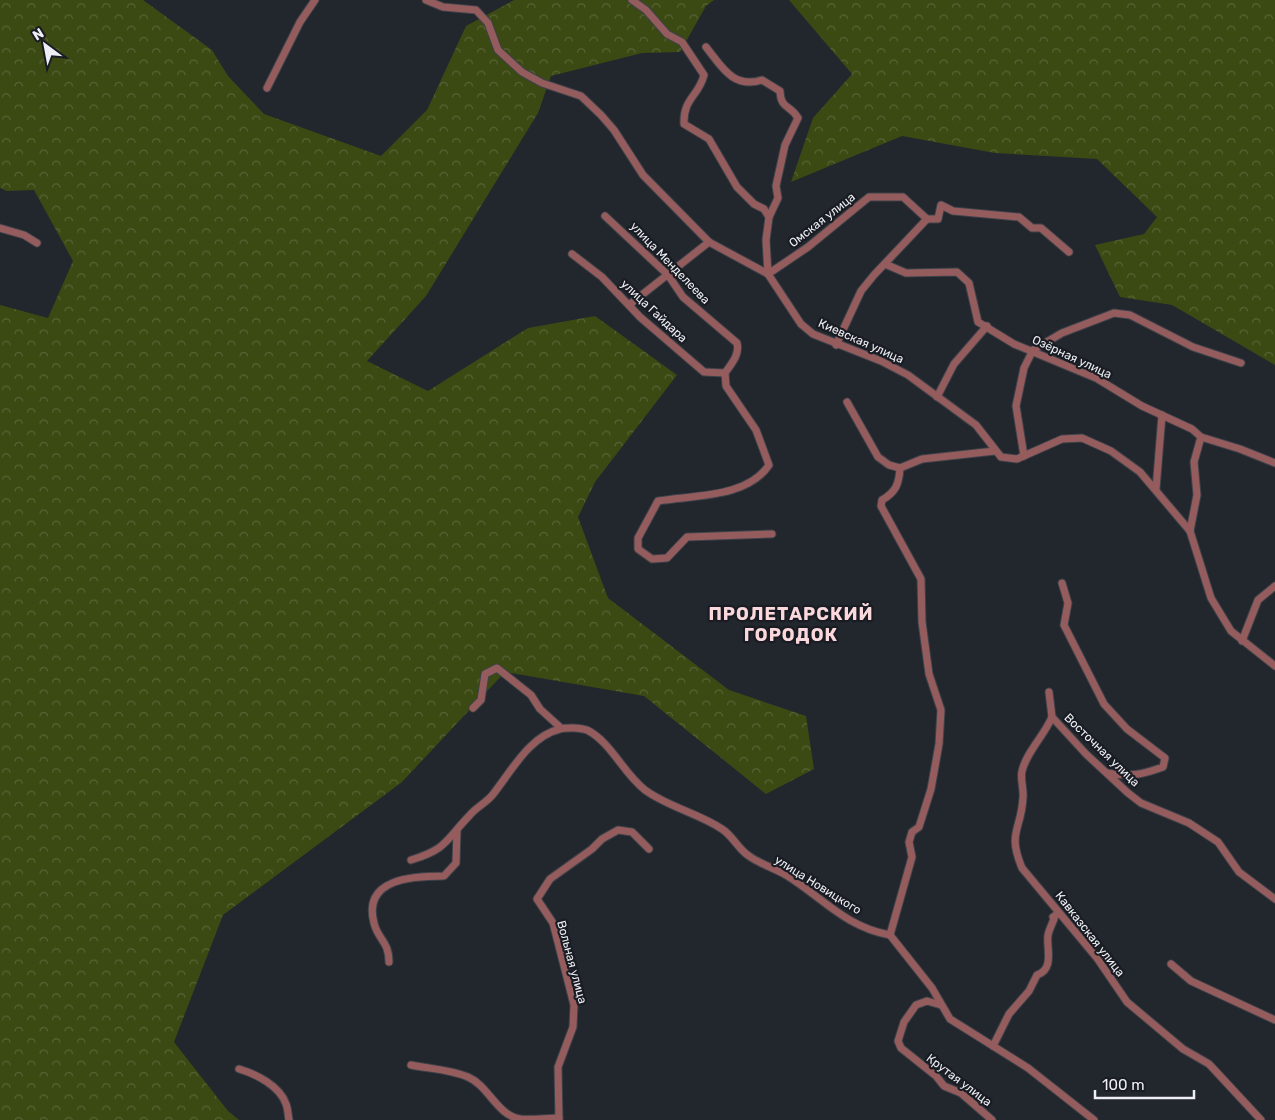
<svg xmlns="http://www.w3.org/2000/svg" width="1275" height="1120" viewBox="0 0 1275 1120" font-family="Rubik,sans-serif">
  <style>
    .forest { fill: url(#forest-crowns) }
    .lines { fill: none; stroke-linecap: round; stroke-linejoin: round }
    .minor-casing { stroke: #3e4249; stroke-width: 9 }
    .minor { stroke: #955c5e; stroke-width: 7 }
    .labels { text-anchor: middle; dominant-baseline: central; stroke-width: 4.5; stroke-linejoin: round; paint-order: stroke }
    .street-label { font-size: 12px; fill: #edeff4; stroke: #191c23 }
    .district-label { font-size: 18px; font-weight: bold; letter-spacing: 1px; fill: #fbd8dc; stroke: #191c23 }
  </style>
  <defs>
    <pattern id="forest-crowns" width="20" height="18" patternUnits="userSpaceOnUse" patternTransform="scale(1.25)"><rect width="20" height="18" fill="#3b4913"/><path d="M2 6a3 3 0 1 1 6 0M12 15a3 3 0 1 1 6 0" fill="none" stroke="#586436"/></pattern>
  </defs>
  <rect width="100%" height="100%" fill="#22262d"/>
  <g class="forest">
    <path d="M 0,0 L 143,0 L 212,50 L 228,76 L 264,114 L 381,156 L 427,110 L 466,26 L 514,0 L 714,0 L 706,6 L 680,52 L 642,53 L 551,76 L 538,113 L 426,296 L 367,361 L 428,391 L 528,328 L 595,316 L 677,375 L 595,482 L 578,517 L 608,598 L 729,690 L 806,716 L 814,769 L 766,794 L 644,696 L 505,672 L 402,782 L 223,915 L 174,1042 L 228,1111 L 239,1120 L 0,1120 L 0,305 L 48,318 L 73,261 L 34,190 L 7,191 L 0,188 Z"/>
    <path d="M 789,0 L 1275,0 L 1275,365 L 1172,305 L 1120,297 L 1095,245 L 1144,234 L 1157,217 L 1097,159 L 995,153 L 902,136 L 791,182 L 813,118 L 852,74 Z"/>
  </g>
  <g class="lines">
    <defs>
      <g id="minor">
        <path d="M 426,0 L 443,7 L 476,10 L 488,23 L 498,50 L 522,72 L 542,83 L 581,96 L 601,115 L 614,130 L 643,175 L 709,242 L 768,274 L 801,324 L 813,334 L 881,361 L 908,375 L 976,425 L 1001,457 L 1017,459 L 1062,439 L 1082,438 L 1111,451 L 1140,472 L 1190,531 L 1211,598 L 1231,631 L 1275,666"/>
        <path d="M 632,0 L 646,10 L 667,34 L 682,42 L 704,75 C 699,96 683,98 684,124 L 709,139 L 737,187 L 754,204 L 764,209 L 769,217 L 766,240 L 768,274"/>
        <path d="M 706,47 C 722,67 733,89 762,80 L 780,91 C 781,110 790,104 798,118 L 785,145 L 776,186 L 778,198 L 769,217"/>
        <path d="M 267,88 L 300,22 L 315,0"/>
        <path d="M 605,216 L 668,275 L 683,297 L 737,343 C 740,355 731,364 725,373"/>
        <path d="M 0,228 L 24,235 L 37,243"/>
        <path d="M 572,254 L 602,277 L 640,317 L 704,372 L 725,373"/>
        <path d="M 885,264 L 906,273 L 957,272 L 969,283 L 978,322 L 1014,344 L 1096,378 L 1142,406 L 1192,429 L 1201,437 L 1240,449 L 1275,463"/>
        <path d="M 768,274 L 808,247 L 869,197 L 903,197 L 927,219 L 938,219 L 941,205 L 953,211 L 1019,217 L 1032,228 L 1041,228 L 1069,252"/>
        <path d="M 629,305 L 709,242"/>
        <path d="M 836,345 L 861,291 L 874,275 L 927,219"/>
        <path d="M 725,373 L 726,386 L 756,430 L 769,465 C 747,498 694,495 658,501 L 638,538 L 638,549 L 652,559 L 667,558 L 687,537 L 772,534"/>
        <path d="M 937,397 L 954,364 L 987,326"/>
        <path d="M 847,402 L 878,457 L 889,465 L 900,468 L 922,459 L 995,451"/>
        <path d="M 1024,456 L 1016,406 L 1024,368 L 1033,350 L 1062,333 L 1114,313 L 1130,315 L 1193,347 L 1241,363"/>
        <path d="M 1156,489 L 1162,415"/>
        <path d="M 1190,531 L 1197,495 L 1194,462 L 1201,437"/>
        <path d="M 1062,583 L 1068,603 L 1064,625 L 1104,704 L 1127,729 L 1165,758 L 1163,767 C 1141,775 1130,777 1107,773"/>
        <path d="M 1242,641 L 1258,600 L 1275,586"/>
        <path d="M 1049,692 L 1052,717 L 1086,754 L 1128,793 L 1141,803 L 1189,823 L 1218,842 L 1239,872 L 1275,899"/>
        <path d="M 473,708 L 481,700 L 485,674 L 497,668 L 531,695 L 540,709 L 561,728"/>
        <path d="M 1052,717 C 1044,736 1027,751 1022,771 C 1020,779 1024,789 1023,798 C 1021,831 1007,832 1022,868 L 1097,958 L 1127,1002 L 1183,1049 L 1209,1064 L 1261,1120"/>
        <path d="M 411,860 C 447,849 445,841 469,816 C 476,807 488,802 494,793 C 512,770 530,736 560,729 C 566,727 581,728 587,730 C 611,742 623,773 645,790 C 668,807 698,813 722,829 C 733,836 738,849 749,856 C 760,864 774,868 786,875 C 822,897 845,927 890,935 L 932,988 L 950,1019 L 1028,1068 L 1094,1120"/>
        <path d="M 890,935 L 912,857 L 909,842 L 912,832 L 919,827 L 931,789 L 939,744 L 941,710 L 929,674 L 922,622 L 921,579 L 881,506 L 882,500 C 896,492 899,484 900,468"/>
        <path d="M 389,962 C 389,941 378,940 374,923 C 362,878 414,876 444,876 L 456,863 L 457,831"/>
        <path d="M 1171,964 L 1191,981 L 1275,1020"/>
        <path d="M 941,1005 L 927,1001 L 916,1005 L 904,1022 L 898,1041 L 901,1048 L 936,1076 L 944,1086 L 961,1093 L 992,1120"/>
        <path d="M 993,1046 L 1009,1014 L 1029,991 L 1037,975 C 1055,969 1046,948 1048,935 C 1049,930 1052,924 1054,919 L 1053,917 L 1059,913"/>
        <path d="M 411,1065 C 430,1069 449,1069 468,1077 C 489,1086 497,1116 521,1119 C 533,1120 547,1118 559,1118"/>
        <path d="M 239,1069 C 256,1074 280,1086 286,1104 C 288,1109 288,1115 289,1120"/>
        <path d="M 559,1120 L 558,1067 L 573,1027 L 574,1005 L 553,923 L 537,899 L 550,879 L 592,849 L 602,839 L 618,830 L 632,832 L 649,849"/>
      </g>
    </defs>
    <use href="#minor" class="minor-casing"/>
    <use href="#minor" class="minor"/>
  </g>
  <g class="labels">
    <g class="street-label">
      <text transform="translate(822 220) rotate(-38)">Омская улица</text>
      <text transform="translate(670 263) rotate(46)">улица Менделеева</text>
      <text transform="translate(654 311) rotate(43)">улица Гайдара</text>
      <text transform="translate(861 341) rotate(24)">Киевская улица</text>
      <text transform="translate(1072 357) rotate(25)">Озёрная улица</text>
      <text transform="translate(1102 750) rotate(44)">Восточная улица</text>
      <text transform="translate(818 885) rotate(32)">улица Новицкого</text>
      <text transform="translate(1090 934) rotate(52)">Кавказская улица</text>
      <text transform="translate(572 962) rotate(75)">Вольная улица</text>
      <text transform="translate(959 1080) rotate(37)">Крутая улица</text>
    </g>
    <g class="district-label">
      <text x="791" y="614">ПРОЛЕТАРСКИЙ<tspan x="791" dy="21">ГОРОДОК</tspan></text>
    </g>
  </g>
  <g transform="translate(45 45) rotate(328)" stroke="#191c23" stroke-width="4" paint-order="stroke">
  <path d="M0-4L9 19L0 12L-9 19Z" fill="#edeff4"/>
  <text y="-8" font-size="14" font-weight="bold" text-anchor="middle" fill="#edeff4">N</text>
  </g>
  <path d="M1095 1090v8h99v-8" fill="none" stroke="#edeff4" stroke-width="2.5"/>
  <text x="1102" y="1090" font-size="15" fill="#edeff4" stroke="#191c23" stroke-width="4" paint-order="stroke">100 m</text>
</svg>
